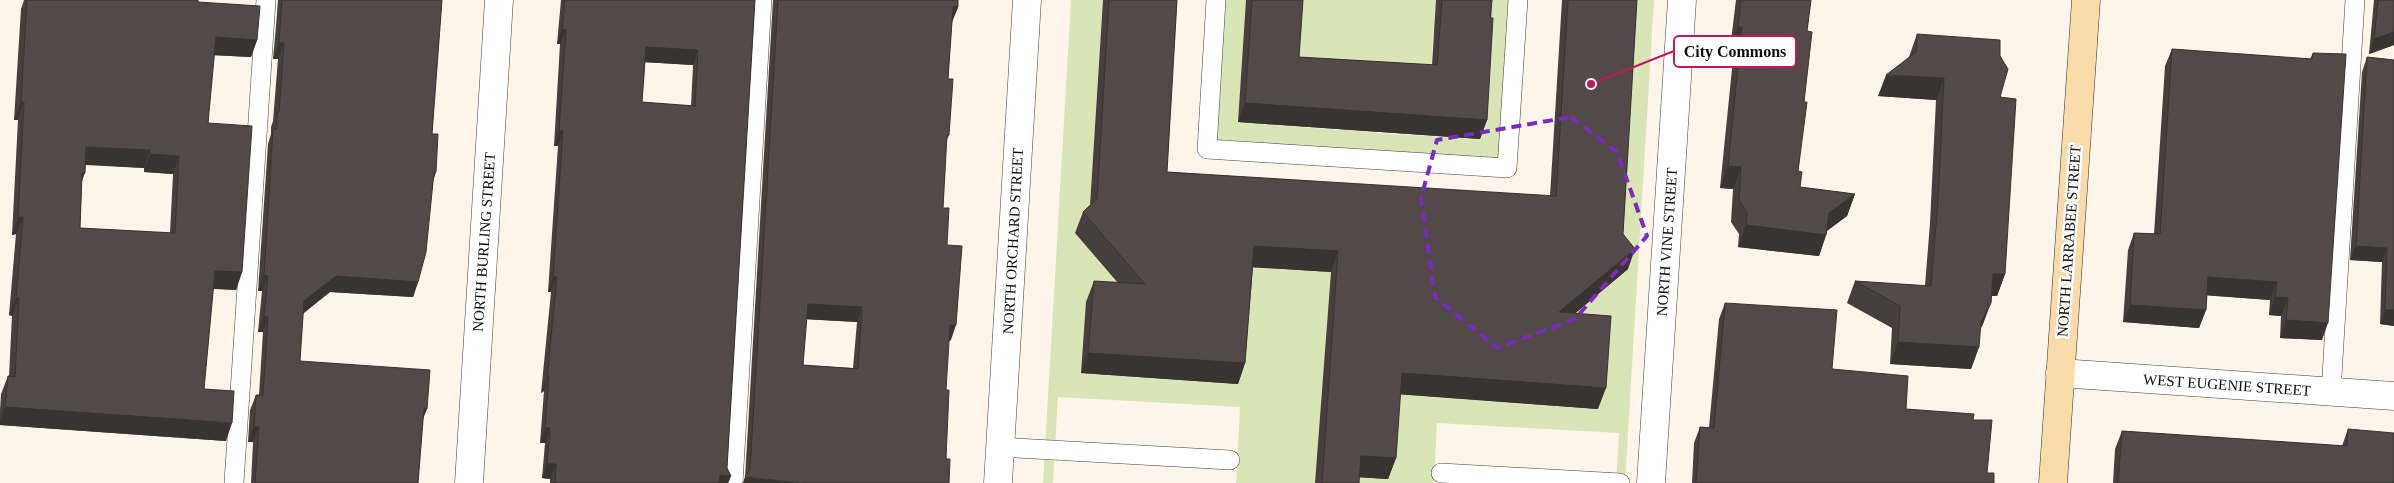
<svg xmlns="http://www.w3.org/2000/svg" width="2394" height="483" viewBox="0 0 2394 483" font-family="Georgia,serif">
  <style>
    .green { fill: #dae5b7; fill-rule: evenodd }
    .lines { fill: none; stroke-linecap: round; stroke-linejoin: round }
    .lane-casing { stroke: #3e3e3e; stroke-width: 20 }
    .street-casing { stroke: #3e3e3e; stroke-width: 29 }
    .secondary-casing { stroke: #2d2d2d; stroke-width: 29 }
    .lane { stroke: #fff; stroke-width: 19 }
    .street { stroke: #fff; stroke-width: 28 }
    .secondary { stroke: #f9dca9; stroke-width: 28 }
    .wall { fill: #473f3e; fill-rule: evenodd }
    .shaded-wall { fill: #393332 }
    .building { fill: #524948; stroke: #393332; fill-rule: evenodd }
    .marked { fill: none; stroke: #7b2cbf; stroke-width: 4; stroke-dasharray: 10 6; stroke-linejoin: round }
    .labels { text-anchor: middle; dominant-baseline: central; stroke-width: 5; stroke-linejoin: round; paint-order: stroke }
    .street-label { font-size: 15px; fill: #0b0b0b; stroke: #fff }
    .leader { fill: none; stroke: #c2185b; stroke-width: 2 }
    .callout-dot { fill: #c2185b; stroke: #fff; stroke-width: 2 }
    .callout { fill: #fff; stroke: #c2185b; stroke-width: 2 }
    .callout-label { font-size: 16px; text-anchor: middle; font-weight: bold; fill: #0b0b0b }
  </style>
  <rect width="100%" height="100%" fill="#fdf5ea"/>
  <g class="green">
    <path d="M 1071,0 L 1103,0 L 1089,220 L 1615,255 L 1630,0 L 1654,0 L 1625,483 L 1616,483 L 1619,433 L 1437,423 L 1434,483 L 1236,483 L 1240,407 L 1058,397 L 1053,483 L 1043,483 Z"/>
    <path d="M 1216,0 L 1436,0 L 1435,14 L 1484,18 L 1486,0 L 1518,0 L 1507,168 L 1207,149 ZM 1433,35 L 1485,37 L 1480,139 L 1377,133 L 1381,81 L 1431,76 ZM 1343,79 L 1339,130 L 1238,122 Z"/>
  </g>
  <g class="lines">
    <defs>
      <g id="lane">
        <path d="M 1216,0 L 1207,149 L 1507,168 L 1518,0"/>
        <path d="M 2331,392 L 2355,0"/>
        <path d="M 1000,447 L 1230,460"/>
        <path d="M 1441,473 L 1620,483"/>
        <path d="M 234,483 L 266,0"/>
        <path d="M 733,483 L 762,0"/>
      </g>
      <g id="street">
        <path d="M 2060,373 L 2394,396"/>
        <path d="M 469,483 L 499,0"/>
        <path d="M 998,483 L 1027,0"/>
        <path d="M 1651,483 L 1682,0"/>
      </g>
      <path id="secondary" d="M 2053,483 L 2086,0"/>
    </defs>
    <use href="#lane" class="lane-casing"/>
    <use href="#street" class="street-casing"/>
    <use href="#secondary" class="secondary-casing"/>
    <use href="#lane" class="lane"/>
    <use href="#street" class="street"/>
    <use href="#secondary" class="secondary"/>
  </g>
  <g class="wall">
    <path d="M 24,0 L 198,0 L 198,2 L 257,40 L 251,57 L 214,55 L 208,123 L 242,272 L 236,290 L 213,289 L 204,389 L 226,441 L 0,425 L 0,410 L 1,394 L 8,376 L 9,376 L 12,316 L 9,315 L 16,234 L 12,235 L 18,120 L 14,120 L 21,9 ZM 85,165 L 144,168 L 144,172 L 173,174 L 170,233 L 80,228 L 82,182 Z"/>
    <path d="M 278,0 L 442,0 L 432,134 L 433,183 L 418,282 L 413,297 L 330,292 L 303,313 L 300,361 L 423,419 L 418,483 L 251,483 L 253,442 L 248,442 L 250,410 L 256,395 L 259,395 L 263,332 L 258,332 L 262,291 L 258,291 L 268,144 L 271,134 L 271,127 L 273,121 L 278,59 L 273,59 L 276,26 Z"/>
    <path d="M 561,0 L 755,0 L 727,468 L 731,476 L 728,483 L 550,483 L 550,479 L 542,478 L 545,443 L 540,443 L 544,391 L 541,393 L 551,292 L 548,292 L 558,146 L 554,146 L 560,44 L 557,44 ZM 645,62 L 693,65 L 691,106 L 642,102 Z"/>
    <path d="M 773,0 L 958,0 L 958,7 L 952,22 L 948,79 L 949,135 L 946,142 L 943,208 L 947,245 L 951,340 L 743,483 L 745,478 ZM 806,319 L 857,322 L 853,368 L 803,365 Z"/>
    <path d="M 1103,0 L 1177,0 L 1167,172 L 1550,196 L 1562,0 L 1637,0 L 1623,234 L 1628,269 L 1575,313 L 1598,409 L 1400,394 L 1396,458 L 1388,479 L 1359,477 L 1359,483 L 1315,483 L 1331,272 L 1253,267 L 1245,363 L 1238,384 L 1081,373 L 1086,302 L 1094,281 L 1118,283 L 1075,233 L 1083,212 L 1090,205 Z"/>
    <path d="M 1246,0 L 1303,0 L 1299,57 L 1432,65 L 1436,0 L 1492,0 L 1487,120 L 1480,139 L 1238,122 Z"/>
    <path d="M 1736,0 L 1811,0 L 1807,31 L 1804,102 L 1798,171 L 1800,187 L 1855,194 L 1847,216 L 1827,231 L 1826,235 L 1819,256 L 1738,247 L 1739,234 L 1731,222 L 1733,189 L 1720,188 L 1734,49 L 1730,49 Z"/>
    <path d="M 2374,0 L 2394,0 L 2394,45 L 2369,54 Z"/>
    <path d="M 1917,34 L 2000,56 L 2005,274 L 1997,296 L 1991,296 L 1983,324 L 1980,329 L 1979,347 L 1971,369 L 1890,364 L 1892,328 L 1847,303 L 1855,281 L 1925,286 L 1930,223 L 1936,100 L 1878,96 L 1909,57 Z"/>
    <path d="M 2172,49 L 2310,59 L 2313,53 L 2322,340 L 2280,338 L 2281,316 L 2269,315 L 2270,300 L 2207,295 L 2206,310 L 2199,328 L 2123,322 L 2128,250 L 2134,233 L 2154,234 L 2165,66 Z"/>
    <path d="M 2367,57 L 2394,60 L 2394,326 L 2380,324 L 2382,262 L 2350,260 L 2362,72 Z"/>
    <path d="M 1725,303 L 1832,369 L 1906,409 L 1973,420 L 1987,473 L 1994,483 L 1692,483 L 1694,443 L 1700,427 L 1709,428 L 1719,319 Z"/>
    <path d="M 2348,429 L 2394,483 L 2113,483 L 2115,449 L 2122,431 L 2342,446 Z"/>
  </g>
  <g class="shaded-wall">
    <path d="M 953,7 L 958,7 L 952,22 L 947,22 Z"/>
    <path d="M 1738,27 L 1742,27 L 1734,49 L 1730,49 Z"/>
    <path d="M 562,29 L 566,30 L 560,44 L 557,44 Z"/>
    <path d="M 2394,32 L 2394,45 L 2369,54 L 2374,39 Z"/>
    <path d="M 216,37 L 257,40 L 251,57 L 209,55 Z"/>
    <path d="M 279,43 L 284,43 L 278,59 L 273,59 Z"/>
    <path d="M 646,47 L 698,50 L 693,65 L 641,62 Z"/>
    <path d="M 1886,75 L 1944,78 L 1936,100 L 1878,96 Z"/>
    <path d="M 21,102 L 24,102 L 18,120 L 14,120 Z"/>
    <path d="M 1245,103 L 1487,120 L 1480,139 L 1238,122 Z"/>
    <path d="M 559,131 L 563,131 L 558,146 L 554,146 Z"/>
    <path d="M 86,147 L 150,150 L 144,168 L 80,164 Z"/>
    <path d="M 150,154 L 179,156 L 173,174 L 144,172 Z"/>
    <path d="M 1728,166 L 1741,167 L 1733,189 L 1720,188 Z"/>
    <path d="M 434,172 L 436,172 L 431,188 Z"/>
    <path d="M 82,173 L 85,173 L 78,191 Z"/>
    <path d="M 1855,194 L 1847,216 L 1822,234 L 1826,235 L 1819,256 L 1738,247 L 1746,225 L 1829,213 Z"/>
    <path d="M 18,217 L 23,217 L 16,234 L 12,235 Z"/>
    <path d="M 1254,246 L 1338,251 L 1331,272 L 1247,267 Z"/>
    <path d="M 2356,246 L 2387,248 L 2382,262 L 2350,260 Z"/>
    <path d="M 1635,249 L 1628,269 L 1552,333 L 1559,312 Z"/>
    <path d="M 215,271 L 242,272 L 236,290 L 208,288 Z"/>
    <path d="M 1993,274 L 2005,274 L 1997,296 L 1985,296 Z"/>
    <path d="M 264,275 L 268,276 L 262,291 L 258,291 Z"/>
    <path d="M 336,276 L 418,282 L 413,297 L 330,292 L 299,317 L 304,301 Z"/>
    <path d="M 553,277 L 557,277 L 551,292 L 548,292 Z"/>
    <path d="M 2208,277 L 2277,282 L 2270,300 L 2201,295 Z"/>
    <path d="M 2275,297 L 2288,298 L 2281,316 L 2269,315 Z"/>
    <path d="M 16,298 L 19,298 L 12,316 L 9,315 Z"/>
    <path d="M 1991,303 L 1983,324 L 1973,344 L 1981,322 Z"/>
    <path d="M 808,304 L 862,307 L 857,322 L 802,319 Z"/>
    <path d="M 2130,305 L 2206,310 L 2199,328 L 2123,322 Z"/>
    <path d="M 2385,310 L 2394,310 L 2394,326 L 2380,324 Z"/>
    <path d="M 264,316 L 268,317 L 263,332 L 258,332 Z"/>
    <path d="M 2286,320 L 2328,323 L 2322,340 L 2280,338 Z"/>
    <path d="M 950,325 L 956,325 L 951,340 L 945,340 Z"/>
    <path d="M 1898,342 L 1979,347 L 1971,369 L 1890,364 Z"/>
    <path d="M 1088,353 L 1245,363 L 1238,384 L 1081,373 Z"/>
    <path d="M 1402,373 L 1606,388 L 1598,409 L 1395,394 Z"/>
    <path d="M 549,376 L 544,391 L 541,393 L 547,379 Z"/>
    <path d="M 5,407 L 232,423 L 226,441 L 0,425 L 0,421 Z"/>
    <path d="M 424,408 L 427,409 L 421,424 Z"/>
    <path d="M 254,427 L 259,427 L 253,442 L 248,442 Z"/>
    <path d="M 545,428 L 550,428 L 545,443 L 540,443 Z"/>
    <path d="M 1361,456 L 1396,458 L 1388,479 L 1353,477 Z"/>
    <path d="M 547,464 L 556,464 L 550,479 L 542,478 Z"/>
    <path d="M 720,475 L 731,476 L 728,483 L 717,483 Z"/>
    <path d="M 745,477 L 802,483 L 743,483 Z"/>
  </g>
  <g class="building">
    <path d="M 27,0 L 198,0 L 198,2 L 260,6 L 257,40 L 216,37 L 208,123 L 252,126 L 242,272 L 215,271 L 204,389 L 234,391 L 232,423 L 5,407 L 8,376 L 15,377 L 19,298 L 16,298 L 23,217 L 18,217 L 24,102 L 21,102 ZM 86,147 L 150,150 L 150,154 L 179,156 L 175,233 L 80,228 L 82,173 L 85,173 Z"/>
    <path d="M 282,0 L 442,0 L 432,134 L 438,134 L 436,172 L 434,172 L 426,252 L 418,282 L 336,276 L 304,301 L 300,361 L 430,370 L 427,409 L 424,408 L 418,483 L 255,483 L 259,427 L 254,427 L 256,395 L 263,395 L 268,317 L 264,316 L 268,276 L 264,275 L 273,129 L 277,129 L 277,112 L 279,112 L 284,43 L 279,43 Z"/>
    <path d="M 565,0 L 755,0 L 727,468 L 731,476 L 720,475 L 719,483 L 555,483 L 556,464 L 547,464 L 550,428 L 545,428 L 549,376 L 547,379 L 557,277 L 553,277 L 563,131 L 559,131 L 566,30 L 562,29 ZM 646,47 L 698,50 L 695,106 L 642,102 Z"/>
    <path d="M 778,0 L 958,0 L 958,7 L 953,7 L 948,79 L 953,79 L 949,135 L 947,135 L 943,208 L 949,208 L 947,245 L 962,246 L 956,325 L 950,325 L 946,390 L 949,390 L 946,459 L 950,459 L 949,483 L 802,483 L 745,477 L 750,469 ZM 808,304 L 862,307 L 858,369 L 803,365 Z"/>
    <path d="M 1109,0 L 1177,0 L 1167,172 L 1556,196 L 1568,0 L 1637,0 L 1623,234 L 1635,249 L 1559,312 L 1611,316 L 1606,388 L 1402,373 L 1396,458 L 1361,456 L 1359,483 L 1322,483 L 1338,251 L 1254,246 L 1245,363 L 1088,353 L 1094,281 L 1145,284 L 1083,212 L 1097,199 Z"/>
    <path d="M 1252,0 L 1303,0 L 1299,57 L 1437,65 L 1442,0 L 1492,0 L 1490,18 L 1493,18 L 1487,120 L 1245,103 Z"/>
    <path d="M 1741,0 L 1811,0 L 1807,31 L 1812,32 L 1804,102 L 1807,102 L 1798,171 L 1802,172 L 1800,187 L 1855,194 L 1829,213 L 1826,235 L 1746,225 L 1747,213 L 1739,200 L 1741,167 L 1728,166 L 1742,27 L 1738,27 Z"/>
    <path d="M 2378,0 L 2394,0 L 2394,32 L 2374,39 Z"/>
    <path d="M 1917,34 L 2000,40 L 2000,56 L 2008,69 L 2000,97 L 2016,99 L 2005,274 L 1993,274 L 1991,303 L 1981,322 L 1979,347 L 1898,342 L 1900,306 L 1855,281 L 1931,286 L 1938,201 L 1944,78 L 1886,75 L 1916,52 Z"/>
    <path d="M 2172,49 L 2312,59 L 2313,53 L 2346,54 L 2328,323 L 2286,320 L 2288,298 L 2275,297 L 2277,282 L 2208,277 L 2206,310 L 2130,305 L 2134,233 L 2160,234 Z"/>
    <path d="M 2367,57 L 2394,60 L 2394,310 L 2385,310 L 2387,248 L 2356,246 Z"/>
    <path d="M 1725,303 L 1837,310 L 1832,369 L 1908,376 L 1906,409 L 1974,414 L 1973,420 L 1992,420 L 1987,473 L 1994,473 L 1994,483 L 1696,483 L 1700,427 L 1714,428 Z"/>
    <path d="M 2348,429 L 2394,433 L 2394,483 L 2118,483 L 2122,431 L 2347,446 Z"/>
  </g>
  <path class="marked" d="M 1571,117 L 1617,152 L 1647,236 L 1575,319 L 1497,348 L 1435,297 L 1421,198 L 1437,140 Z"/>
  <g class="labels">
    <g class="street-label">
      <text transform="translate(1013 241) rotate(-87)">NORTH ORCHARD STREET</text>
      <text transform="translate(2069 241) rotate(-86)">NORTH LARRABEE STREET</text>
      <text transform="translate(484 242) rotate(-86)">NORTH BURLING STREET</text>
      <text transform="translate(1667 242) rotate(-86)">NORTH VINE STREET</text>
      <text transform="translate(2227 385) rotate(4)">WEST EUGENIE STREET</text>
    </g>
  </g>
  <path class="leader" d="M1591 84L1674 51"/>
  <circle class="callout-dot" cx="1591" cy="84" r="5"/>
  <rect class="callout" x="1674" y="36" width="122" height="31" rx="5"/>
  <g class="callout-label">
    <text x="1735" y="57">City Commons</text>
  </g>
</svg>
